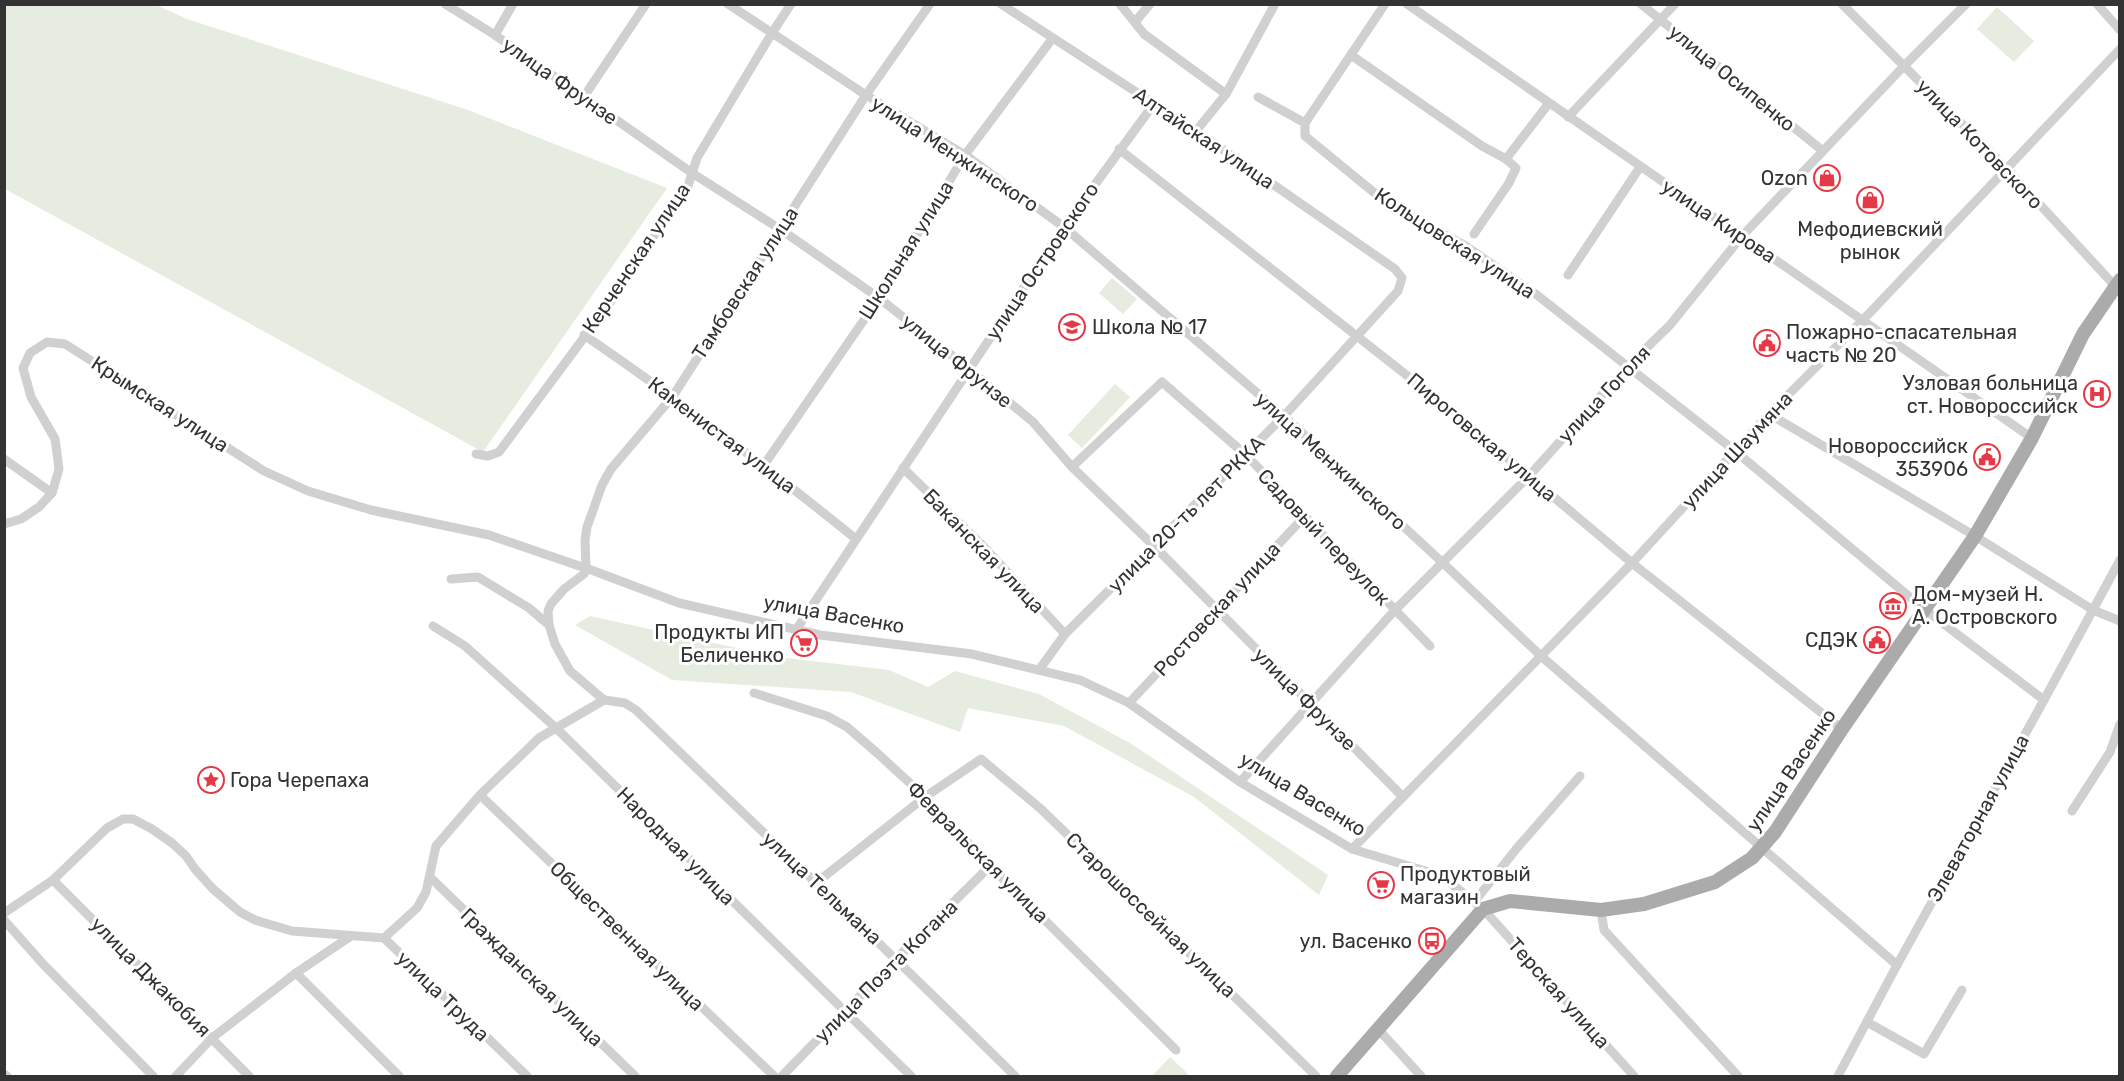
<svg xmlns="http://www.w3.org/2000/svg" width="2124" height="1081" viewBox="0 0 2124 1081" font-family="Rubik,sans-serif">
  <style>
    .green { fill: #e6ecdf }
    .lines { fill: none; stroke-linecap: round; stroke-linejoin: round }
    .minor { stroke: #d0d0d0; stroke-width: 9 }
    .primary { stroke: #ababab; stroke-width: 14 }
    .labels { text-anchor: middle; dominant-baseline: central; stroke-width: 6; stroke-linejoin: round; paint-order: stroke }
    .street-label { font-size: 20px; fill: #333; stroke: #fff }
    .poi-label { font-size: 20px; fill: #333; stroke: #fff; text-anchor: end }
  </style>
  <rect width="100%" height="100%" fill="#fff"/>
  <g class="green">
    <path d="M 5,4 L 156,5 L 187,19 L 468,110 L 667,188 L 483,452 L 5,189 Z"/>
    <path d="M 1997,7 L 2034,41 L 2014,62 L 1977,29 Z"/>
    <path d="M 1112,278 L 1137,299 L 1123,314 L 1099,293 Z"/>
    <path d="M 1115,384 L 1130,397 L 1082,448 L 1068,435 Z"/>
    <path d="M 590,616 L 778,657 L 889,670 L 928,687 L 955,671 L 1039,694 L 1130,743 L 1328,875 L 1319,895 L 1194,797 L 1064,726 L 968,708 L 960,732 L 851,692 L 672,680 L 575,625 Z"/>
    <path d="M 1170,1057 L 1189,1075 L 1191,1076 L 1152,1076 Z"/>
  </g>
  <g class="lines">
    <g class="minor">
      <path d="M 445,4 L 495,35 L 692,173 L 780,229 L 879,298 L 969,369 L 1033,422 L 1072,467 L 1154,546 L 1403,797"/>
      <path d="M 728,4 L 866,95 L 965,155 L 1064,227 L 1284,416 L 1443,563 L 1541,656 L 1897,965"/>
      <path d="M 1001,4 L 1196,131 L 1395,269 L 1402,278 L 1398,291 L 1284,416 L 1065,634 L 1039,670"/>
      <path d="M 1120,4 L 1144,34 L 1226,94"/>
      <path d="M 1407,4 L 2032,438"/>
      <path d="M 1641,4 L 1823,151"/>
      <path d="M 1842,4 L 2006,168 L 2115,286"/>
      <path d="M 2097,4 L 2120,30"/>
      <path d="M 1135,22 L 1150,4"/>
      <path d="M 495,35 L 513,4"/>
      <path d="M 1351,55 L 1482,146 L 1506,159"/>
      <path d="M 1258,97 L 1305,123 L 1305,136 L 1388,204 L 1464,245 L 1537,295 L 1735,451 L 1924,609 L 2044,700"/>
      <path d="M 583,98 L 646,4"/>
      <path d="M 1568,117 L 1675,4"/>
      <path d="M 1305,123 L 1385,4"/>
      <path d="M 1196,131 L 1226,94 L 1275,4"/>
      <path d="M 1119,149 L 1442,403 L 1632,563 L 1842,729"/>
      <path d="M 1474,234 L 1509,183 L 1516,168 L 1506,159 L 1549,103"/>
      <path d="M 1568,275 L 1640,167"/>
      <path d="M 584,335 C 678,399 768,468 856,539"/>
      <path d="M 1769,414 L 1975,536 L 2093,610 L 2120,621"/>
      <path d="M 476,454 L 488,456 L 499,452 L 617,293 L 672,208 L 682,196 L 687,189 L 697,158 L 772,33 L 791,4"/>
      <path d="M 4,459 L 52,493"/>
      <path d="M 764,465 L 879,298 L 965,155 L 1052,39"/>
      <path d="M 1072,467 L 1162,382 L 1246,455 L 1430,646"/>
      <path d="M 903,468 L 983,546 L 1065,634"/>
      <path d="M 4,524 L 21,519 L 39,507 L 52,493 L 59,469 L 55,439 L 31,397 L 23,368 L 30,353 L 47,342 L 65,344 L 264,471 L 308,491 L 371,510 L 489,535 L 594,571 L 679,603 L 820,635 L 972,654 L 1080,680 L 1129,703 L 1240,782 L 1352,849 L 1442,876 L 1483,909 L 1634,1076"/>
      <path d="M 451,579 L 478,577 L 529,608 L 549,625 L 555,644 L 570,671 L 604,700"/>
      <path d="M 549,625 L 548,611 L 551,604 L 564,589 L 584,574 L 586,568 L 585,540 L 587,527 L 602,485 L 611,469 L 673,396 L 866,95 L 930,4"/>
      <path d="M 433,626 L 465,646 L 556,728 L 911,1076"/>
      <path d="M 796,630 L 1064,227 L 1153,105"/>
      <path d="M 754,693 L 827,716 L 847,727 L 876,752 L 925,797 L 990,866 L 1176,1050"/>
      <path d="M 1129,703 L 1305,516"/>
      <path d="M 1240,782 L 1395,610 L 1529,476 L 1627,367 L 1670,325 L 1742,236 L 1904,66 L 1966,4"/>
      <path d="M 480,795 L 774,1076"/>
      <path d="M 2072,811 L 2110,752 L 2120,724"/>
      <path d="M 1352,849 L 1632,563 L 1769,414 L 1862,321 L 2120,49"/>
      <path d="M 430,877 L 635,1076"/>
      <path d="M 53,880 L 249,1076"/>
      <path d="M 816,883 L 925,797 L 981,759 L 1041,809 L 1316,1076"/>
      <path d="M 1475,901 L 1517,848 L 1580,776"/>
      <path d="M 1601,910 L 1604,930 L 1738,1076"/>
      <path d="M 4,913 L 53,880 L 107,828 L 123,819 L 133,819 L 152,829 L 172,843 L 186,856 L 195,869 L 213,889 L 240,912 L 255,920 L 292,931 L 384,938 L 527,1076"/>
      <path d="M 4,920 L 43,964 L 153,1076"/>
      <path d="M 384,938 L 417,908 L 426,892 L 436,846 L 480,795 L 539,738 L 604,700 L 625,703 L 636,710 C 762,832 890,952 1015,1076"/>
      <path d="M 296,973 L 399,1076"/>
      <path d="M 1867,1022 L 1924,1054 L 1962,990"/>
      <path d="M 1378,1029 L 1421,1076"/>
      <path d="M 4,1074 L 7,1076"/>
      <path d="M 176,1076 L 212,1038 L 296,973 L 351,936"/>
      <path d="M 782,1076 L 897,958 L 990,866"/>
      <path d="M 1838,1076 L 1897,965 L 2044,700 L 2120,560"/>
    </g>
    <path class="primary" d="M 1337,1076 L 1483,909 L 1510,901 L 1601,910 L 1644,904 L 1715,882 L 1752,858 L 1775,832 L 1842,729 L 1975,536 L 2032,438 L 2083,334 L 2120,280"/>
  </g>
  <defs>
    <symbol id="shop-ring" viewBox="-11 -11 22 22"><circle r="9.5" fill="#fff" stroke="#e63946" stroke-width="1.5"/><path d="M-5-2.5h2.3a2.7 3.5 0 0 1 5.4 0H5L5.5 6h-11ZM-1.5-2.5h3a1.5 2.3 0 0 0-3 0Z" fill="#e63946"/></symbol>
    <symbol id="school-ring" viewBox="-11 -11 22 22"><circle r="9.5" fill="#fff" stroke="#e63946" stroke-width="1.5"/><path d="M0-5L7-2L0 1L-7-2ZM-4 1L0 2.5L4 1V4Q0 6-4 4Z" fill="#e63946"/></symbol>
    <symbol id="civic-ring" viewBox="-11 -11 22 22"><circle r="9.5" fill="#fff" stroke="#e63946" stroke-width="1.5"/><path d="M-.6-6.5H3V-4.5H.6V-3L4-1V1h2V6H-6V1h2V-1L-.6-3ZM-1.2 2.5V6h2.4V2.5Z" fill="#e63946"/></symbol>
    <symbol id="hospital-ring" viewBox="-11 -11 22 22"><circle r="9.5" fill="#fff" stroke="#e63946" stroke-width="1.5"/><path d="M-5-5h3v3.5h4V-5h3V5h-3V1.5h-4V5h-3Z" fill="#e63946"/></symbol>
    <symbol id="museum-ring" viewBox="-11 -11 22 22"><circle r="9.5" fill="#fff" stroke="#e63946" stroke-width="1.5"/><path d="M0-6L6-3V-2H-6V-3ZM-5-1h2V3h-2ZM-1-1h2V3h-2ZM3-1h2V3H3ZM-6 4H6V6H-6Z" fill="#e63946"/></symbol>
    <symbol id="supermarket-ring" viewBox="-11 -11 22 22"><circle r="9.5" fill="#fff" stroke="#e63946" stroke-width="1.5"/><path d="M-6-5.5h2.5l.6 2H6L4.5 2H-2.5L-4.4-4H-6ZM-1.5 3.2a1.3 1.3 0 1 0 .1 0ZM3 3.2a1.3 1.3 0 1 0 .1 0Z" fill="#e63946"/></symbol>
    <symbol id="sight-ring" viewBox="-11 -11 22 22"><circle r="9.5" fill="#fff" stroke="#e63946" stroke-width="1.5"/><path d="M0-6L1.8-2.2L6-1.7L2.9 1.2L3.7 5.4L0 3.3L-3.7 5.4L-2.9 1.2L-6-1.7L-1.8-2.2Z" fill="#e63946"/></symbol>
    <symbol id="bus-ring" viewBox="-11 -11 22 22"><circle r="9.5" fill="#fff" stroke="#e63946" stroke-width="1.5"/><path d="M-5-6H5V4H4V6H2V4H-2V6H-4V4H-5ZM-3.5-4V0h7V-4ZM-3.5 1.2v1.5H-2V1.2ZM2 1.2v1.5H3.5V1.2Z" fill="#e63946"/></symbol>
  </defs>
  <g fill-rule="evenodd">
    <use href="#shop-ring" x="1812" y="163" width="30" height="30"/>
    <use href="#shop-ring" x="1855" y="185" width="30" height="30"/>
    <use href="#school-ring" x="1057" y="312" width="30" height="30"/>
    <use href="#civic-ring" x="1752" y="328" width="30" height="30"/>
    <use href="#hospital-ring" x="2082" y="379" width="30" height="30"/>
    <use href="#civic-ring" x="1972" y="442" width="30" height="30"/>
    <use href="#museum-ring" x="1878" y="591" width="30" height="30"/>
    <use href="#civic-ring" x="1862" y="625" width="30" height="30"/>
    <use href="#supermarket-ring" x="789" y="628" width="30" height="30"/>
    <use href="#sight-ring" x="196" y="765" width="30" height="30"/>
    <use href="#supermarket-ring" x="1366" y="870" width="30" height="30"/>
    <use href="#bus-ring" x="1417" y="926" width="30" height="30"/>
  </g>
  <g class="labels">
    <g class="street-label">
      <text transform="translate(1732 78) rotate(39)">улица Осипенко</text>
      <text transform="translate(560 81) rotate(35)">улица Фрунзе</text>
      <text transform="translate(1204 138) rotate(34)">Алтайская улица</text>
      <text transform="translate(1980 144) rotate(46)">улица Котовского</text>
      <text transform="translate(955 154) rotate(33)">улица Менжинского</text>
      <text transform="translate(1719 221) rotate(34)">улица Кирова</text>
      <text transform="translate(1455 243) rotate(33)">Кольцовская улица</text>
      <text transform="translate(906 250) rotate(-58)">Школьная улица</text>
      <text transform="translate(636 258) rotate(-56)">Керченская улица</text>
      <text transform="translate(1042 261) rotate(-56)">улица Островского</text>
      <text transform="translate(745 283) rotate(-57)">Тамбовская улица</text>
      <text transform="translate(957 361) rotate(39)">улица Фрунзе</text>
      <text transform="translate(1604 394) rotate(-47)">улица Гоголя</text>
      <text transform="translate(160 404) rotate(33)">Крымская улица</text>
      <text transform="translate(722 435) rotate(37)">Каменистая улица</text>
      <text transform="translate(1482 437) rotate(40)">Пироговская улица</text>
      <text transform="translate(1737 450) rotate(-47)">улица Шаумяна</text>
      <text transform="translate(1331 461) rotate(42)">улица Менжинского</text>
      <text transform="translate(1186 514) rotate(-45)">улица 20-ть лет РККА</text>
      <text transform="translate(1324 537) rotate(46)">Садовый переулок</text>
      <text transform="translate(984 551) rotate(46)">Баканская улица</text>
      <text transform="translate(1217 609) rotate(-47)">Ростовская улица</text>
      <text transform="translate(834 614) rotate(10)">улица Васенко</text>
      <text transform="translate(1305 699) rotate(45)">улица Фрунзе</text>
      <text transform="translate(1791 770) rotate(-56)">улица Васенко</text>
      <text transform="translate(1303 794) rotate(31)">улица Васенко</text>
      <text transform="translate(1978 818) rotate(-61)">Элеваторная улица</text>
      <text transform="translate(676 846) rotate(45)">Народная улица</text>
      <text transform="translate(978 852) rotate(45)">Февральская улица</text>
      <text transform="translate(822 888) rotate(43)">улица Тельмана</text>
      <text transform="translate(1151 915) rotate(44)">Старошоссейная улица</text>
      <text transform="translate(627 936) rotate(44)">Общественная улица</text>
      <text transform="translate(886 971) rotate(-45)">улица Поэта Когана</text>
      <text transform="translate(151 977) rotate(45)">улица Джакобия</text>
      <text transform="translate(532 977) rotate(44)">Гражданская улица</text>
      <text transform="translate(1559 993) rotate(48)">Терская улица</text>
      <text transform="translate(443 996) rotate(44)">улица Труда</text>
    </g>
    <g class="poi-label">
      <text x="1808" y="178">Ozon</text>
      <text x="1870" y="229" text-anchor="middle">Мефодиевский<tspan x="1870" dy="23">рынок</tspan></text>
      <text x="1092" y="327" text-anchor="start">Школа № 17</text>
      <text x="1786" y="332" text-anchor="start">Пожарно-спасательная<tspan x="1786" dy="23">часть № 20</tspan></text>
      <text x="2078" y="383">Узловая больница<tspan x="2078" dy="23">ст. Новороссийск</tspan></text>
      <text x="1968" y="446">Новороссийск<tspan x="1968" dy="23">353906</tspan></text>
      <text x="1912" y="594" text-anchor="start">Дом-музей Н.<tspan x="1912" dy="23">А. Островского</tspan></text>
      <text x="784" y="632">Продукты ИП<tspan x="784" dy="23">Беличенко</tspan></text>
      <text x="1858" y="640">СДЭК</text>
      <text x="230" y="780" text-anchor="start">Гора Черепаха</text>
      <text x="1400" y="874" text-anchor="start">Продуктовый<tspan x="1400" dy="23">магазин</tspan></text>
      <text x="1412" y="941">ул. Васенко</text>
    </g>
  </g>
  <rect width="2124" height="1081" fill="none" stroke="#333333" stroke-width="12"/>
</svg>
